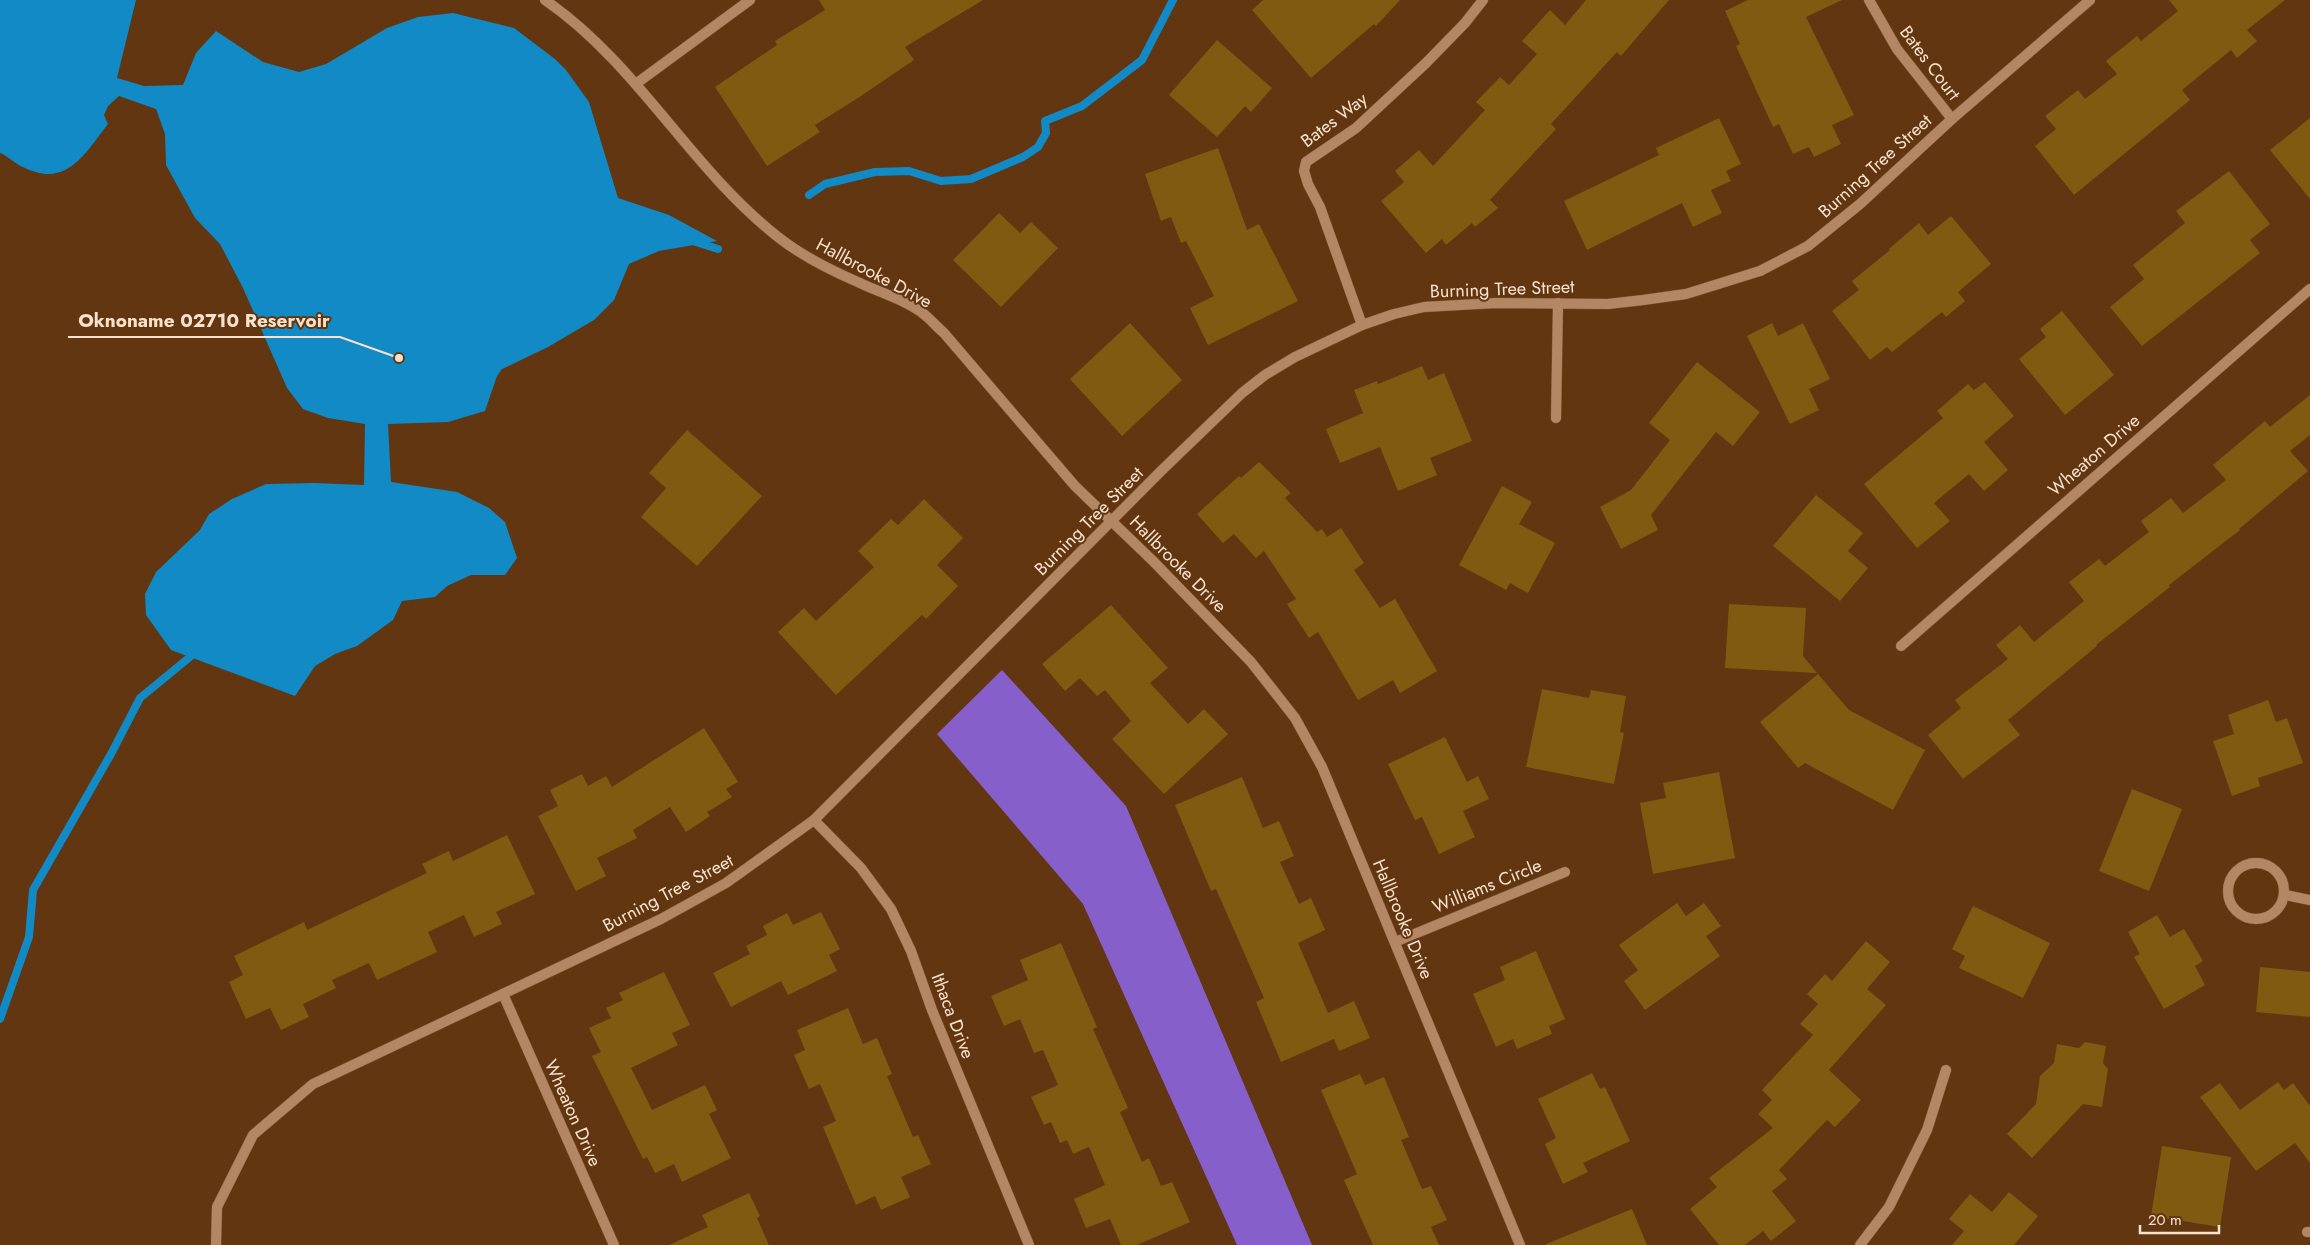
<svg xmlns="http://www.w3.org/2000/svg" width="2310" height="1245" viewBox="0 0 2310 1245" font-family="Jost,sans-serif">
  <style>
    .forest { fill: #875fcb }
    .water { fill: #128ac5 }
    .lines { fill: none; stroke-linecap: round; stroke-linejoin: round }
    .stream { stroke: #128ac5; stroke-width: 8 }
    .building { fill: #805a10 }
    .minor-casing { stroke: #7d5532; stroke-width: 11 }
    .minor { stroke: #b38664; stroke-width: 10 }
    .labels { text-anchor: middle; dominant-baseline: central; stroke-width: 4; stroke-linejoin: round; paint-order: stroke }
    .street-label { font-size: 18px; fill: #fce1cd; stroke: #613610 }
    .leader { fill: none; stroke: #fce1cd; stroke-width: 2 }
    .callout-dot { fill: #fce1cd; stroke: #613610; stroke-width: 2 }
    .callout-label { font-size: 19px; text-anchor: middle; font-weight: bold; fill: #fce1cd; stroke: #613610; stroke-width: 4; stroke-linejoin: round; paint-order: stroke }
  </style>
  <rect width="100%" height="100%" fill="#613610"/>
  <path class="forest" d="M 1002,670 L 1126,806 L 1312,1245 L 1237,1245 L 1083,904 L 937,734 Z"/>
  <path class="water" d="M 0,0 L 136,0 L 117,78 L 144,86 L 183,85 L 196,53 L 216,31 L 263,62 L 299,72 L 326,64 L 387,28 L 418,17 L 453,13 L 514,28 L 555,59 L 566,70 L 589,102 L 618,198 L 669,215 L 717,241 L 659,251 L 629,264 L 614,300 L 594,320 L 548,347 L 502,369 L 497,376 L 485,411 L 448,422 L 388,424 L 391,482 L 457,492 L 489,508 L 505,522 L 517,558 L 505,575 L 471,575 L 447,586 L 435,597 L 402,601 L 393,620 L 357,646 L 335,654 L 315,666 L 295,696 L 171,650 L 146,615 L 145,594 L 156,572 L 200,530 L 209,514 L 232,499 L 266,484 L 314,483 L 364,485 L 365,424 L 328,418 L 303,409 L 287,388 L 243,288 L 220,244 L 195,218 L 166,165 L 165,134 L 156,109 L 119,96 L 108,106 L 104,115 L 108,124 C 84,155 66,189 23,167 C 15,164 8,156 0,153 Z"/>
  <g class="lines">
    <g class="stream">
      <path d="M 809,195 L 825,184 L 875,172 L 909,171 L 941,181 L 971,179 L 1023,157 L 1038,147 L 1046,133 L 1045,121 L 1082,106 L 1142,60 L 1173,0"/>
      <path d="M 693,241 L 718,249"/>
      <path d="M 0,1019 L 29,937 L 33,890 L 111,754 L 140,698 L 196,652"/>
    </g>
  </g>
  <g class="building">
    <path d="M 819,0 L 983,0 L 905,47 L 914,60 L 858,98 L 815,125 L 820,132 L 767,166 L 715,87 L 777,45 L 775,41 L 825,10 Z"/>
    <path d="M 1263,0 L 1400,0 L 1376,26 L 1374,24 L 1311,78 L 1252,10 Z"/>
    <path d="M 1586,0 L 1669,0 L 1621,56 L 1617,52 L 1551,124 L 1556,129 L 1490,200 L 1498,208 L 1475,227 L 1472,223 L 1446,245 L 1442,239 L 1426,253 L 1381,201 L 1404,182 L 1395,171 L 1419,150 L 1433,166 L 1485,110 L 1476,102 L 1500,77 L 1509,85 L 1537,54 L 1522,41 L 1550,10 L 1565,25 Z"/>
    <path d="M 1748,0 L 1842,0 L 1806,17 L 1854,115 L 1832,125 L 1841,144 L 1814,157 L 1809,147 L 1793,154 L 1779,124 L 1773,127 L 1736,46 L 1740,44 L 1725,11 Z"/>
    <path d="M 2169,0 L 2285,0 L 2247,30 L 2257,41 L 2237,58 L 2231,50 L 2182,90 L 2190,100 L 2074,195 L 2035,146 L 2056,129 L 2045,116 L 2078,90 L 2085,99 L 2117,74 L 2106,61 L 2137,36 L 2141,41 L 2178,11 Z"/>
    <path d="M 1217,40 L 1272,88 L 1251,112 L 1245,106 L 1217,137 L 1169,95 Z"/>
    <path d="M 1719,118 L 1741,164 L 1726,171 L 1731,181 L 1711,190 L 1722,213 L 1693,227 L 1682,203 L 1587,250 L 1564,201 L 1659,155 L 1656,148 Z"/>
    <path d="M 2310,118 L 2310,199 L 2270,150 Z"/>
    <path d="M 1218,148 L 1247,230 L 1259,224 L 1298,301 L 1208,345 L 1190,308 L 1214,296 L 1186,241 L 1181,243 L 1171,217 L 1161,221 L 1145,174 Z"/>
    <path d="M 2229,171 L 2270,224 L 2250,240 L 2260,253 L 2142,346 L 2110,307 L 2144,279 L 2133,265 L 2185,223 L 2176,211 Z"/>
    <path d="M 999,213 L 1020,233 L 1031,222 L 1058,248 L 1001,307 L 953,260 Z"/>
    <path d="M 1951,216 L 1991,264 L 1958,292 L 1965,301 L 1946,317 L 1942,312 L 1892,352 L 1887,347 L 1870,360 L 1832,311 L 1859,290 L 1852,281 L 1890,250 L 1889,249 L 1919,223 L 1928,235 Z"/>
    <path d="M 2062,311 L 2114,375 L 2065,415 L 2019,359 L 2046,337 L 2040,329 Z"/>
    <path d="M 1130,323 L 1182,380 L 1122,436 L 1070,379 Z"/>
    <path d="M 1772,323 L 1778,336 L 1803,323 L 1830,379 L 1809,389 L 1819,410 L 1790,424 L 1747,336 Z"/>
    <path d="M 1697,362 L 1760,412 L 1733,446 L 1716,432 L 1651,515 L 1658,530 L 1621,549 L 1600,507 L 1631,490 L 1670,440 L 1649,423 Z"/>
    <path d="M 1422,366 L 1428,380 L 1444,373 L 1472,441 L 1430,458 L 1437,475 L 1398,491 L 1380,447 L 1340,463 L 1326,429 L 1363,413 L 1354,390 L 1377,381 L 1378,384 Z"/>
    <path d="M 1985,382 L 2014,416 L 1984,442 L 2008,470 L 1984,491 L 1969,474 L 1934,503 L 1950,521 L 1917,548 L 1864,484 L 1943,418 L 1937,411 L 1968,384 L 1974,390 Z"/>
    <path d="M 2310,395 L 2310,435 L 2290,451 L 2308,471 L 2239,529 L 2240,530 L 2169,585 L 2170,587 L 2096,645 L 2097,646 L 2008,720 L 2020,735 L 1963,779 L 1928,735 L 1961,708 L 1955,700 L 2008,659 L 1996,645 L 2020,625 L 2034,642 L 2084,601 L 2069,582 L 2099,559 L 2105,566 L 2149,532 L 2141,521 L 2171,498 L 2183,513 L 2226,480 L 2213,465 L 2265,421 L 2270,427 Z"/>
    <path d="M 687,430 L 762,496 L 697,566 L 641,517 L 666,488 L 649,473 Z"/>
    <path d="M 1259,462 L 1291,493 L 1285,498 L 1317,532 L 1322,529 L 1327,537 L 1341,528 L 1364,563 L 1354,570 L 1380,608 L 1395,599 L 1437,671 L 1400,693 L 1393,680 L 1358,700 L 1318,632 L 1309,638 L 1287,604 L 1296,599 L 1264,551 L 1256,558 L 1234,534 L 1223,543 L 1197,514 L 1239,476 L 1241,478 Z"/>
    <path d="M 1502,486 L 1532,502 L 1519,524 L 1555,543 L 1528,593 L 1510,583 L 1506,590 L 1459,565 Z"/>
    <path d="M 1816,495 L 1863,533 L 1848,551 L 1868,568 L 1840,601 L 1773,546 Z"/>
    <path d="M 924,499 L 963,538 L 937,565 L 958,586 L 926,619 L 922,615 L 836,695 L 778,632 L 804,608 L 816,621 L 874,567 L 858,551 L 891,519 L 898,525 Z"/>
    <path d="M 1729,604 L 1806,608 L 1803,656 L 1817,673 L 1725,668 Z"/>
    <path d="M 1111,605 L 1168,668 L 1150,683 L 1188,724 L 1204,709 L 1228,734 L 1164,794 L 1112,739 L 1131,721 L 1105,690 L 1097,696 L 1080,678 L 1065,691 L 1042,664 Z"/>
    <path d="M 1818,674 L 1849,710 L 1925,750 L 1893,810 L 1805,763 L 1798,768 L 1760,722 Z"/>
    <path d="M 1542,689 L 1589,698 L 1591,690 L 1626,696 L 1620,732 L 1624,733 L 1614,784 L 1526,767 Z"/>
    <path d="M 2268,700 L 2276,722 L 2287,718 L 2303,763 L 2258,778 L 2260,786 L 2232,796 L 2213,741 L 2234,734 L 2228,715 Z"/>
    <path d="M 704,728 L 738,782 L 726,789 L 732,797 L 707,812 L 710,816 L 686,832 L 670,807 L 633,830 L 637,838 L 597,858 L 606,876 L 576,891 L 538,816 L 558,806 L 550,790 L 582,774 L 588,786 L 606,776 L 612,787 Z"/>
    <path d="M 1445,737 L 1467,782 L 1478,776 L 1489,799 L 1463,811 L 1475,837 L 1439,854 L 1422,817 L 1415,820 L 1388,764 Z"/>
    <path d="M 1719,772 L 1735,858 L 1653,874 L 1640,803 L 1666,798 L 1663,783 Z"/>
    <path d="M 1242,777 L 1263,828 L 1279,821 L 1294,856 L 1280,862 L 1299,904 L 1311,898 L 1325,930 L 1298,943 L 1328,1013 L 1354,1001 L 1370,1038 L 1339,1051 L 1334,1039 L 1281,1062 L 1256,1002 L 1264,998 L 1216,889 L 1211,891 L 1175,805 Z"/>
    <path d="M 2132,789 L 2182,809 L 2149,891 L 2099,871 Z"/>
    <path d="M 507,835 L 535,894 L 496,912 L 502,924 L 474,937 L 464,915 L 428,932 L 437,952 L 377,980 L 369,963 L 332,980 L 336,988 L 303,1004 L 309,1017 L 281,1030 L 270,1008 L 246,1019 L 229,982 L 243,975 L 234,956 L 304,922 L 307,930 L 427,873 L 422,864 L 449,851 L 453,861 Z"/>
    <path d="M 1677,903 L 1686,916 L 1704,903 L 1721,926 L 1706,936 L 1720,956 L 1645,1010 L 1624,981 L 1638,970 L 1619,945 Z"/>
    <path d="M 1973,906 L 2050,943 L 2023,998 L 1959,968 L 1965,956 L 1952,949 Z"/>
    <path d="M 821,912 L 840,949 L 829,955 L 837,971 L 788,995 L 781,981 L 731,1007 L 713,973 L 750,954 L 746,946 L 767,935 L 763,926 L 787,913 L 793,925 Z"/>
    <path d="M 2157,915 L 2170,937 L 2184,929 L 2203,961 L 2195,966 L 2205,985 L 2164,1009 L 2134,957 L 2140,954 L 2128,932 Z"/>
    <path d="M 1866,941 L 1890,962 L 1867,989 L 1886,1005 L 1829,1070 L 1861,1100 L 1835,1127 L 1827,1120 L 1779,1170 L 1787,1179 L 1772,1191 L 1796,1221 L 1771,1241 L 1763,1231 L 1745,1245 L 1719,1245 L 1690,1209 L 1717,1187 L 1709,1178 L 1773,1128 L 1758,1114 L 1772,1100 L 1762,1090 L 1813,1035 L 1800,1024 L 1818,1004 L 1807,994 L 1825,974 L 1832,981 Z"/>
    <path d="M 1061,943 L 1097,1027 L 1093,1029 L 1128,1108 L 1120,1112 L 1142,1162 L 1149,1158 L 1161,1186 L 1172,1182 L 1190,1222 L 1137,1245 L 1121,1245 L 1110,1219 L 1086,1228 L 1074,1199 L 1105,1185 L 1089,1147 L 1073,1154 L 1067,1140 L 1060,1143 L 1051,1122 L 1044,1125 L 1031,1097 L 1058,1085 L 1043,1050 L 1034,1053 L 1020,1019 L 1004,1026 L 991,996 L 1028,980 L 1020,960 Z"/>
    <path d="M 1536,951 L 1565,1019 L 1549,1026 L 1552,1034 L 1517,1049 L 1513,1039 L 1496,1047 L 1473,994 L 1505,980 L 1500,967 Z"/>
    <path d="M 2260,967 L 2310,972 L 2310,1017 L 2256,1012 Z"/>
    <path d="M 664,972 L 690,1025 L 672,1033 L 678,1045 L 631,1068 L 652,1110 L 705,1085 L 717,1110 L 709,1114 L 731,1158 L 682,1182 L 674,1164 L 655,1173 L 647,1157 L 643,1159 L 592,1056 L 601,1052 L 589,1028 L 611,1018 L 606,1008 L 623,1000 L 619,993 Z"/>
    <path d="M 848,1008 L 863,1044 L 877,1038 L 892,1074 L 887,1076 L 913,1137 L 918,1135 L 931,1164 L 901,1177 L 910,1197 L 881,1210 L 875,1196 L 856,1205 L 823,1127 L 836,1121 L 820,1084 L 809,1089 L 794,1055 L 805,1050 L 797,1030 Z"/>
    <path d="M 2085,1042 L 2106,1046 L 2103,1063 L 2108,1069 L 2102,1107 L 2083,1104 L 2032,1158 L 2007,1134 L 2036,1104 L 2040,1076 L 2054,1063 L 2057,1044 L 2079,1048 Z"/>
    <path d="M 1592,1073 L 1600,1089 L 1605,1087 L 1630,1141 L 1583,1163 L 1588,1172 L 1563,1184 L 1545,1144 L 1556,1138 L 1538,1099 Z"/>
    <path d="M 1360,1074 L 1365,1085 L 1384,1077 L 1409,1137 L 1401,1140 L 1422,1189 L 1431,1186 L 1447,1220 L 1431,1227 L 1439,1245 L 1373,1245 L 1344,1180 L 1357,1174 L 1321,1090 Z"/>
    <path d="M 2278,1082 L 2284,1090 L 2293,1083 L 2310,1106 L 2310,1163 L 2295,1143 L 2256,1171 L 2200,1097 L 2220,1083 L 2240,1110 Z"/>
    <path d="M 2162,1146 L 2231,1157 L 2220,1227 L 2151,1216 Z"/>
    <path d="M 2009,1192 L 2038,1216 L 2014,1245 L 1952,1245 L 1964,1231 L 1949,1219 L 1970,1194 L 1992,1212 Z"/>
    <path d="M 749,1193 L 760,1216 L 757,1218 L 769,1245 L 669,1245 L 708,1227 L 702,1215 Z"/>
    <path d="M 1632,1209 L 1647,1245 L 1546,1245 L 1546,1244 Z"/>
  </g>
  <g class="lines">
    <defs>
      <g id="minor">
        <path d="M 545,0 C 639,65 689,167 778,237 C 802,256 832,271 860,283 C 881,293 906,300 925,315 C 931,320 937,327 944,333 L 1075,486 L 1153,561 L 1251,662 L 1295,718 L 1322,767 L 1520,1245"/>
        <path d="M 1869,0 L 1897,49 L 1952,119"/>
        <path d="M 637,83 L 750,0"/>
        <path d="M 1362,325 L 1320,207 L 1308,184 L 1304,171 L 1306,162 L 1356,128 L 1426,63 L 1465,23 L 1483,0"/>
        <path d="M 1556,418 L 1558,303"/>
        <path d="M 1901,646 L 2310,289"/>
        <path d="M 814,820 L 861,868 L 891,909 L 911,951 L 932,1010 L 1029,1245"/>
        <circle cx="2256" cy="891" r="28"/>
        <path d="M 2285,895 L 2310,900"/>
        <path d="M 1395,942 L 1565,872"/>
        <path d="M 503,994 L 614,1245"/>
        <path d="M 2307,1232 L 2310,1232"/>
        <path d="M 216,1245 L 217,1207 L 253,1135 L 313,1084 L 661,919 L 726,883 L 814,820 L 1162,470 L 1242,393 L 1265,375 L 1295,357 L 1362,325 L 1394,314 L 1424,307 L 1496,303 L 1608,304 L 1643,300 L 1686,294 L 1760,271 L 1808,246 L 1860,204 L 1952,119 L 2090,0"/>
        <path d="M 1860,1245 L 1889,1207 L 1927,1130 L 1946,1070"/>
      </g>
    </defs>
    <use href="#minor" class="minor-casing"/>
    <use href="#minor" class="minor"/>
  </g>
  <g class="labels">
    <g class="street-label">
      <text transform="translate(1930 63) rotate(53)">Bates Court</text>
      <text transform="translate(1334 120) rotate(-37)">Bates Way</text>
      <text transform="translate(1875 166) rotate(-42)">Burning Tree Street</text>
      <text transform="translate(874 273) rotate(28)">Hallbrooke Drive</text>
      <text transform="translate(1502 289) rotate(-2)">Burning Tree Street</text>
      <text transform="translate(2094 455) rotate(-41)">Wheaton Drive</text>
      <text transform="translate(1089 521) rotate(-45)">Burning Tree Street</text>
      <text transform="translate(1178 564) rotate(45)">Hallbrooke Drive</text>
      <text transform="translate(1487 886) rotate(-22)">Williams Circle</text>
      <text transform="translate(668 893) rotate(-28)">Burning Tree Street</text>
      <text transform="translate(1403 919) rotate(67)">Hallbrooke Drive</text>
      <text transform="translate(953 1016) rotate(69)">Ithaca Drive</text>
      <text transform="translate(573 1113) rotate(66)">Wheaton Drive</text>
    </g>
  </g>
  <path class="leader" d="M399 358L340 337H68"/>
  <circle class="callout-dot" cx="399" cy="358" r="5"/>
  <g class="callout-label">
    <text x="204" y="327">Oknoname 02710 Reservoir</text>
  </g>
  <path d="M2140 1225v8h79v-8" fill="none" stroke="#fce1cd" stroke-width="2.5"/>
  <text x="2148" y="1225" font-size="15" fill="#fce1cd" stroke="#613610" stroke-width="4" paint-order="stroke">20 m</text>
</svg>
